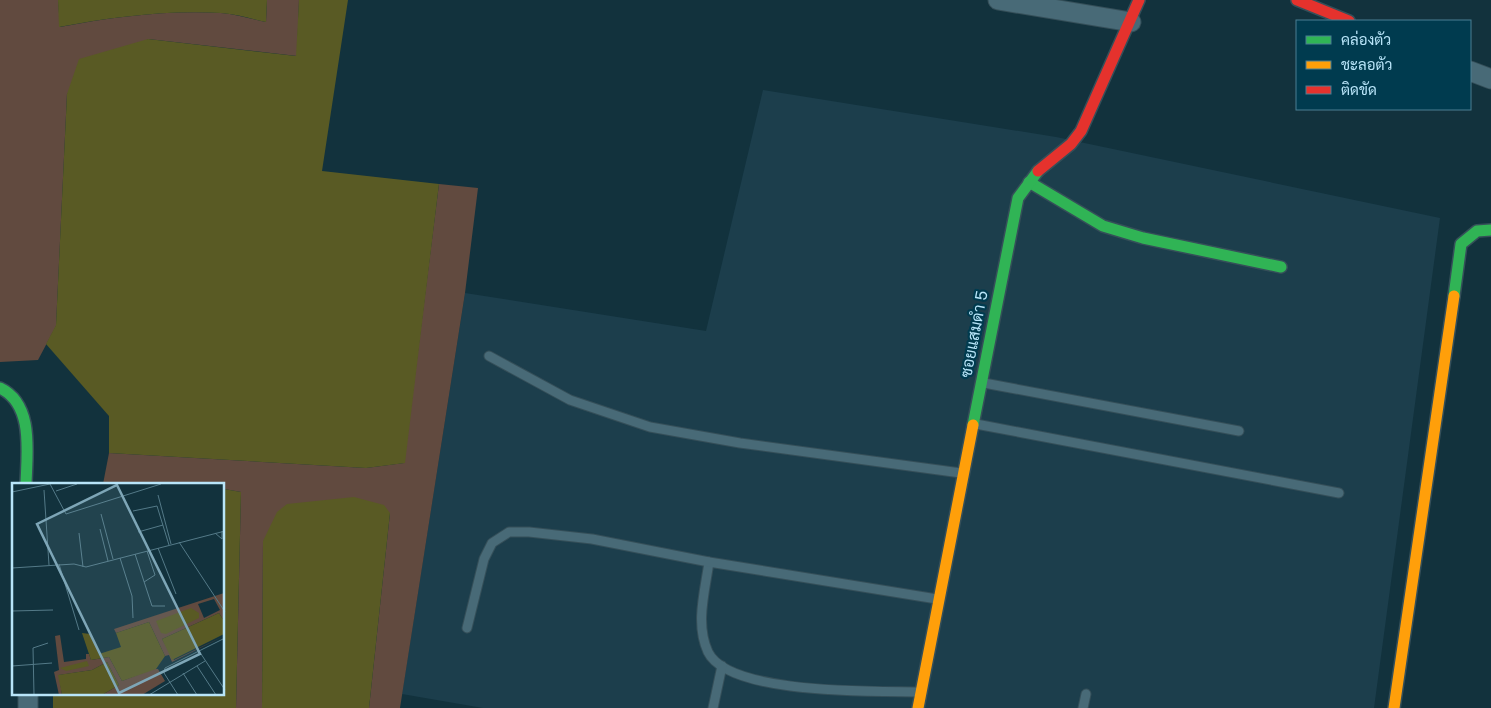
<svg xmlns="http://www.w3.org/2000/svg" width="1491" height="708" viewBox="0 0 1491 708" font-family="Poppins,Sarabun,sans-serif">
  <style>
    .built { fill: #1c3e4c }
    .green { fill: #614a3f }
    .water { fill: #595a24 }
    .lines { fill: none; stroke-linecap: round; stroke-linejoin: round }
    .lane-casing { stroke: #354f59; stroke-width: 11 }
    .street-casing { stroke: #354f59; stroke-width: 21 }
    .fast-casing { stroke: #354f59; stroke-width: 14 }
    .slow-casing { stroke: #354f59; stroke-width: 14 }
    .jam-casing { stroke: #354f59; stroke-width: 14 }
    .lane { stroke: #486a77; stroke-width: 9 }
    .street { stroke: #486a77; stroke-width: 19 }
    .fast { stroke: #30b455; stroke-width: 11 }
    .slow { stroke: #ff9f0a; stroke-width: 11 }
    .jam { stroke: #e5322d; stroke-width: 11 }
    .labels { text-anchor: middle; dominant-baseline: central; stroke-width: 4.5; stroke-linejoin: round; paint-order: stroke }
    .street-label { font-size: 16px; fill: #b8e5f9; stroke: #003b4f }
    .inset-road { fill: none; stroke: #547a88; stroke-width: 1 }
    .view { fill: #7ea6b7; fill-opacity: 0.15; stroke: #7ea6b7; stroke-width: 2.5 }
    .inset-edge { fill: none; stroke: #b8e5f9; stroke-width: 2.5 }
  </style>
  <rect width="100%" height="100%" fill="#12323d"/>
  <path class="built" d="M 763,90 L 1056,137 L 1440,218 L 1374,708 L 483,708 L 402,694 L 465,293 L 706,331 Z"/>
  <g class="green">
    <path d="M 0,0 L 58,0 L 60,27 C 113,17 167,10 221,13 C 236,14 251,19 266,22 L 267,0 L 299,0 L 297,56 L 148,39 L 67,94 L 56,326 L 38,360 L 0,362 Z"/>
    <path d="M 439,184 L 478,188 L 465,293 L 400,708 L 369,708 L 390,513 L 263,541 L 262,708 L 236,708 L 241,492 L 224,489 L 224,484 L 103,484 L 109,453 L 366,468 L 404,463 Z"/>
  </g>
  <g class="water">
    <path d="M 58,0 L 267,0 L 266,22 C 252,19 236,14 221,13 C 167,10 113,17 59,27 Z"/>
    <path d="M 299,0 L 348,0 L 322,171 L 439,184 L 405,463 L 366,468 L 109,453 L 109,416 L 46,344 L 56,325 L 67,94 L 79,59 L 148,39 L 296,56 Z"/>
    <path d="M 224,489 L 241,492 L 236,708 L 53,708 L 53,694 L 224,694 Z"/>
    <path d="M 354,497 L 384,505 L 390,513 L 369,708 L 262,708 L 263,541 L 277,512 L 287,504 Z"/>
  </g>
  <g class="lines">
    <defs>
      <g id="lane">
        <path d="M 489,356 L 570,400 L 650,427 L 740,443 L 961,473"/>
        <path d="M 984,383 L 1239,431"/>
        <path d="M 976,424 L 1339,493"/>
        <path d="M 709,562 C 705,591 695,624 708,652 C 729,695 875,691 918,692"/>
        <path d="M 467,628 L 484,559 L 492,543 L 509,532 L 529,532 L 592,539 L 709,562 L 937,599"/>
        <path d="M 713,708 L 722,666"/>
        <path d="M 1083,708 L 1086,694"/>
      </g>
      <g id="street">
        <path d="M 998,0 L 1131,22"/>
        <path d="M 1470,71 L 1491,79"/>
        <path d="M 28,694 L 28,708"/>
      </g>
      <g id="fast">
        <path d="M 1029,182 L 1103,226 L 1143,238 L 1281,267"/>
        <path d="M 1454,296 L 1461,244 L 1477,231 L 1491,230"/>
        <path d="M 0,388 C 34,404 27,452 26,484"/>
        <path d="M 973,425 L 1018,198 L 1038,171"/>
      </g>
      <g id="slow">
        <path d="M 918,708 L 973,425"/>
        <path d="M 1394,708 L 1454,296"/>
      </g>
      <g id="jam">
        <path d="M 1297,0 L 1349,21"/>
        <path d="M 1038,171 L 1071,144 L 1081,131 L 1139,0"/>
      </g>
    </defs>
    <use href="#lane" class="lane-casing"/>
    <use href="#street" class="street-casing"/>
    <use href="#fast" class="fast-casing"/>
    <use href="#slow" class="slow-casing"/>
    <use href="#jam" class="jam-casing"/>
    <use href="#lane" class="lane"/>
    <use href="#street" class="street"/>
    <use href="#fast" class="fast"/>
    <use href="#slow" class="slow"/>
    <use href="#jam" class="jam"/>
  </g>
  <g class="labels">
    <g class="street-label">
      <text transform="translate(974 334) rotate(-79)">ซอยแสมดำ 5</text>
    </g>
  </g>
  <g transform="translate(12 483)">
    <rect width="212" height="212" fill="#12323d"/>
    <path d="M 212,110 L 212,138 L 207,130 L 150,156 L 162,177 L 212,153 L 160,179 L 157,172 L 153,173 L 137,139 L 104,150 L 102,146 ZM 202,116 L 208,127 L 192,135 L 186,121 ZM 48,152 L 52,179 L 74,176 L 74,171 L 77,171 L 79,177 L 97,174 L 110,198 L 141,186 L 146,186 L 153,198 L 130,212 L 90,212 L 107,202 L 95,179 L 80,187 L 47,192 L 50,212 L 47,212 L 42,189 L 47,187 L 43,153 Z" fill="#614a3f" fill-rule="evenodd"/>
    <path d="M 179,125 L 187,130 L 187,135 L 154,151 L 149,150 L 144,138 ZM 207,130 L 212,138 L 212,151 L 160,177 L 150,156 ZM 137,139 L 153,173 L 144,186 L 110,198 L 97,174 L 79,177 L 70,150 L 78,151 L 87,171 L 109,164 L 104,150 ZM 75,178 L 77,183 L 54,188 L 48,185 ZM 95,179 L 107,202 L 90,212 L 50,212 L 46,192 L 80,187 Z" fill="#595a24"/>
    <path class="inset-road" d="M 32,7 L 37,82M 44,8 L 65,1M 0,9 L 38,1 L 54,31 L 149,1M 146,12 L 159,61M 121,28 L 145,23 L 157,62M 89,31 L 101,76M 88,46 L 96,78M 126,49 L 151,42M 67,50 L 71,84M 203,50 L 210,56 L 210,48M 167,59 L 213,129M 146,65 L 164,111M 123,71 L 140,123 L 153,123M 108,75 L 120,113 L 121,135M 47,81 L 67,147M 0,85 L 62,81 L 74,84 L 213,48M 132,99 L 143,92 L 135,68M 0,128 L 41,127M 187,168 L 213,207M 0,183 L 40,180M 185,183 L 204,212M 171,190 L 185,212M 22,212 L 21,165 L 36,160M 137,212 L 193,178M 166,212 L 152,190 L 153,185 L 213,155"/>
    <path class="view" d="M 105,2 L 188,171 L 107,210 L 25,41 Z"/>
    <rect width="212" height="212" class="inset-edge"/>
  </g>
  <rect x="1296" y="20" width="175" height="90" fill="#003b4f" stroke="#4a7f93"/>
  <rect x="1306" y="36" width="25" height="8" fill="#30b455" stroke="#4a7f93"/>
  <text x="1341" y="45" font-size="15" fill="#b8e5f9">คล่องตัว</text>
  <rect x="1306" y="61" width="25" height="8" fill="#ff9f0a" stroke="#4a7f93"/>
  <text x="1341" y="70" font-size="15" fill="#b8e5f9">ชะลอตัว</text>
  <rect x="1306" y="86" width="25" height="8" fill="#e5322d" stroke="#4a7f93"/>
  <text x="1341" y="95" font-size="15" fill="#b8e5f9">ติดขัด</text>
</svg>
